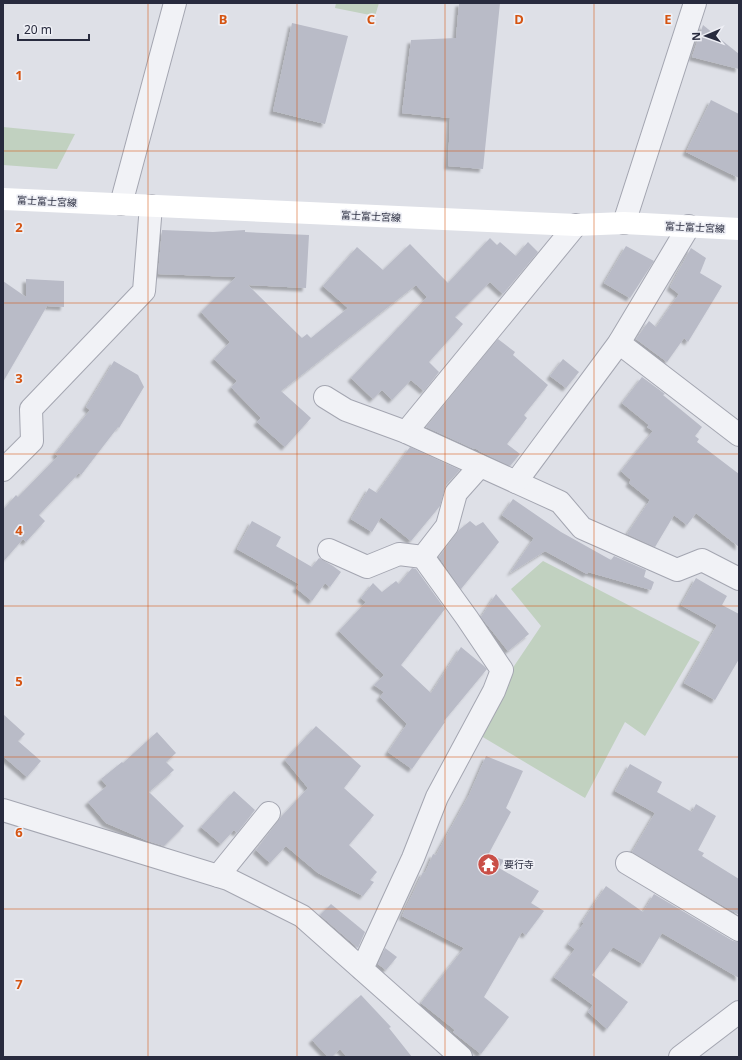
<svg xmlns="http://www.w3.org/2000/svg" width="742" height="1060" viewBox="0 0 742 1060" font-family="'Noto Sans','Noto Sans JP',sans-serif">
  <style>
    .green { fill: #c1d1c0 }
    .building { fill: #b9bbc7; filter: url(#shadow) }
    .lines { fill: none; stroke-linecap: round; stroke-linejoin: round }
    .street-casing { stroke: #a4a6b1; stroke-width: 24 }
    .street { stroke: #f1f2f6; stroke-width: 22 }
    .secondary { stroke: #fff; stroke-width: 22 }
    .grid { fill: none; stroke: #d55411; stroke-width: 1; stroke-opacity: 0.55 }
    .labels { text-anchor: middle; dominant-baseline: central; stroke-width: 3.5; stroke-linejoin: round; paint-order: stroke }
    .street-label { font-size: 10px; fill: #282b3e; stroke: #eeeff5 }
    .poi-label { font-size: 10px; fill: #282b3e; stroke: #eeeff5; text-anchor: start }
    .grid-label { font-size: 13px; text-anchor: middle; font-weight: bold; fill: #d55411; stroke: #eeeff5; stroke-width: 3.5; stroke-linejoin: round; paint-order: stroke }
  </style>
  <defs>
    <filter id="shadow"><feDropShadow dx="-3.5" dy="3.5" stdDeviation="1" flood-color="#0004"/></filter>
  </defs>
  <rect width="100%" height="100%" fill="#dee0e7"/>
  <g class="green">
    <path d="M 336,3 L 379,3 L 375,16 L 335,8 Z"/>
    <path d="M 3,127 L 75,134 L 57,169 L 3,165 Z"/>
    <path d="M 543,561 L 700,642 L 645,736 L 625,722 L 585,798 L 471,730 L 541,626 L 511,589 Z"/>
  </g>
  <g class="building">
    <path d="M 459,3 L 500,3 L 483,169 L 448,166 L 450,118 L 402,113 L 411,40 L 456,38 Z"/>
    <path d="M 292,23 L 348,36 L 325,124 L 273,111 Z"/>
    <path d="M 703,25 L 739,54 L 739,69 L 692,57 Z"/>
    <path d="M 711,100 L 739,114 L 739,178 L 686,152 Z"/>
    <path d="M 162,230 L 213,232 L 245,230 L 245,232 L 309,235 L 306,288 L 248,285 L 302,338 L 307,334 L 311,338 L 348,308 L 323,286 L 357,247 L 383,270 L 410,244 L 448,283 L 490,238 L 497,245 L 500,242 L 516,256 L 528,242 L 538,252 L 503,294 L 490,282 L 455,317 L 463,324 L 429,362 L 439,372 L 424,391 L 411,380 L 392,400 L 382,390 L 373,399 L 351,378 L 427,297 L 416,285 L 281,391 L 311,418 L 285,447 L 257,422 L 261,418 L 231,387 L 237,381 L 214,359 L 230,342 L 201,312 L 236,277 L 158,274 Z"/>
    <path d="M 626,246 L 654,261 L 630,298 L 604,283 Z"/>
    <path d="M 691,248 L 706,258 L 700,273 L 722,286 L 688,342 L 684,338 L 667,362 L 636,339 L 649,321 L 656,327 L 679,294 L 670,287 Z"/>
    <path d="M 26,279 L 64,281 L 64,307 L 47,306 L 3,382 L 3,281 L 26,297 Z"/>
    <path d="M 498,339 L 515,352 L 513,355 L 548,385 L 524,415 L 527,418 L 507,444 L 520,454 L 510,466 L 481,452 L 475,448 L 474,449 L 426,427 Z"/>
    <path d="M 563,359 L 579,372 L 566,388 L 550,376 Z"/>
    <path d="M 114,361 L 138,375 L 144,387 L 119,428 L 118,427 L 81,475 L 79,473 L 39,515 L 45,521 L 26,542 L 23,539 L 3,562 L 3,510 L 16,495 L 18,497 L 58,456 L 55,454 L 90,410 L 86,407 Z"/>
    <path d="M 642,377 L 665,394 L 663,395 L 702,427 L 695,436 L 699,439 L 697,442 L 739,474 L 739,547 L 696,513 L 687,525 L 674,515 L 655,547 L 627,534 L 650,500 L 629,483 L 631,480 L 621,471 L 653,431 L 647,427 L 649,425 L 622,403 Z"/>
    <path d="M 410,447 L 460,470 L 446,485 L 440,506 L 411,541 L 381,517 L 372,532 L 351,519 L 369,488 L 377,493 Z"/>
    <path d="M 513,499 L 561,532 L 611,560 L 614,556 L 646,570 L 644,577 L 654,582 L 651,590 L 588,572 L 587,574 L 545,551 L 510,573 L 534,538 L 502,515 Z"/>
    <path d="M 252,521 L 281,537 L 276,546 L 312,567 L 319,558 L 333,566 L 341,572 L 330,587 L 325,583 L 312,601 L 296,588 L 299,584 L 237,549 Z"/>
    <path d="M 470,521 L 476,526 L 483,522 L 499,542 L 461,589 L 439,557 L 459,530 Z"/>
    <path d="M 412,568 L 416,569 L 445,609 L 401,665 L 431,693 L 461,647 L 484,666 L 487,669 L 444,721 L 445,722 L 412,769 L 388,752 L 407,724 L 380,697 L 384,692 L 374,685 L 384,675 L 339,631 L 366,602 L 361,598 L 373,583 L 382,592 L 396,581 L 399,584 Z"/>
    <path d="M 696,578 L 727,596 L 722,605 L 739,614 L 739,659 L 715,700 L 684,683 L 717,625 L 681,605 Z"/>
    <path d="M 496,594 L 529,634 L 508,651 L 481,617 Z"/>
    <path d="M 3,714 L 25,734 L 18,741 L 41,761 L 27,777 L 4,757 L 3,758 Z"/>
    <path d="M 316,726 L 361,766 L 344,788 L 374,815 L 349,845 L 377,872 L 370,880 L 374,882 L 363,896 L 318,873 L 286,846 L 270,863 L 256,850 L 281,817 L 308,788 L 285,760 Z"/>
    <path d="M 157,732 L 176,753 L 166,762 L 174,770 L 149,792 L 184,826 L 164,846 L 148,841 L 106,823 L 88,802 L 107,786 L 101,779 L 122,762 L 123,763 Z"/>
    <path d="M 486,756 L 523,771 L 506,808 L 511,812 L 488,855 L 504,860 L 499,868 L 539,891 L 531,903 L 544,911 L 526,935 L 522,932 L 484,997 L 509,1017 L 481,1054 L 453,1032 L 455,1030 L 421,1003 L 464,948 L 402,916 L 423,872 L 425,873 L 433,854 L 436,855 L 469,795 Z"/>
    <path d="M 630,764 L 662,782 L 657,792 L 692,812 L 696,804 L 716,816 L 698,850 L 704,853 L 702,856 L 739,879 L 739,915 L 632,852 L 655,813 L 615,791 Z"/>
    <path d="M 234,791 L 255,810 L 237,833 L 234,830 L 221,844 L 201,827 Z"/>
    <path d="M 606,886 L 643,912 L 654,894 L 733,941 L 739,942 L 739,978 L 662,933 L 643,964 L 613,947 L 592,975 L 628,1002 L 607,1029 L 588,1012 L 593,1005 L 554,977 L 575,949 L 568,944 L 584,923 L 582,922 Z"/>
    <path d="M 331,904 L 365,932 L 358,948 L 320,915 Z"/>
    <path d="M 385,948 L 397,957 L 386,970 L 378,964 Z"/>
    <path d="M 361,995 L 391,1027 L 389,1028 L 412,1057 L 347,1057 L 340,1049 L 332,1057 L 328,1057 L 312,1040 Z"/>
  </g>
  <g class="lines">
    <defs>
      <g id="street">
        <path d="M 121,204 L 175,3"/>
        <path d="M 624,223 L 695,3"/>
        <path d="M 619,343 L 739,435"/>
        <path d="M 325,397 L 346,410 L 406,432 L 560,502 L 582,528 L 677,570 L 702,560 L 739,579"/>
        <path d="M 406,432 L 576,225"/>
        <path d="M 3,470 L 32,441 L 31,409 L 144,291 L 151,206"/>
        <path d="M 516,482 L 619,343 L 689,226"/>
        <path d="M 329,550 L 367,567 L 399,554 L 423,557 L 467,618 L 502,670 L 494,691 L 437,797 L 413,858 L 362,969"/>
        <path d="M 423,557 L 447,526 L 456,493 L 480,466"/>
        <path d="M 3,810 L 228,879 L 302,916 L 461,1057"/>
        <path d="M 627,863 L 739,930"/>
        <path d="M 218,876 L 269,813"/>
        <path d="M 680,1057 L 739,1012"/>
      </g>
    </defs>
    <use href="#street" class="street-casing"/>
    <use href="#street" class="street"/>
    <path class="secondary" d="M 3,199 L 576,225 L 624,223 L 739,229"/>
  </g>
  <path class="grid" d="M 148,3 L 148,1057M 297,3 L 297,1057M 445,3 L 445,1057M 594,3 L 594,1057M 3,151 L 739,151M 3,303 L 739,303M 3,454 L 739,454M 3,606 L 739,606M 3,757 L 739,757M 3,909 L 739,909"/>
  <defs>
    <symbol id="temple-disc" viewBox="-11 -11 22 22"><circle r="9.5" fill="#c94f47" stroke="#eeeff5"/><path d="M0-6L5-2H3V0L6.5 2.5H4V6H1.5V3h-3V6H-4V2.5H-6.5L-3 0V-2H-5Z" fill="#fff"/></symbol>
  </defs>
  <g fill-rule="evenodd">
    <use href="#temple-disc" x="476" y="852" width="25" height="25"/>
  </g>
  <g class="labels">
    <g class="street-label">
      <text transform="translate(47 201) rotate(3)">富士富士宮線</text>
      <text transform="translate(371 216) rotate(3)">富士富士宮線</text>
      <text transform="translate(695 227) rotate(3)">富士富士宮線</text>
    </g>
    <g class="poi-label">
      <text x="504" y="864">要行寺</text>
    </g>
  </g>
  <g class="grid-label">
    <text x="223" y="24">B</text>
    <text x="371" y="24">C</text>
    <text x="519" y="24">D</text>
    <text x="668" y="24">E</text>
    <text x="19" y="80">1</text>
    <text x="19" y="232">2</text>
    <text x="19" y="383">3</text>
    <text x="19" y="535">4</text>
    <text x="19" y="686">5</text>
    <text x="19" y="837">6</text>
    <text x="19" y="989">7</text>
  </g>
  <rect width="742" height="1060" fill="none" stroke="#282b3e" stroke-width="8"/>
  <g transform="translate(706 36) rotate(268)" stroke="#eeeff5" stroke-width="3" paint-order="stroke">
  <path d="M0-3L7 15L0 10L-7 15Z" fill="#282b3e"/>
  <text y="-6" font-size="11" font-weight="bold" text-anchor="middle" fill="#282b3e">N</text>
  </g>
  <path d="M18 34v6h71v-6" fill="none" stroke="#282b3e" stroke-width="2"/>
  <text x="24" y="34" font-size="12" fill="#282b3e" stroke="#eeeff5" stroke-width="3" paint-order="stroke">20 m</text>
</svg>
